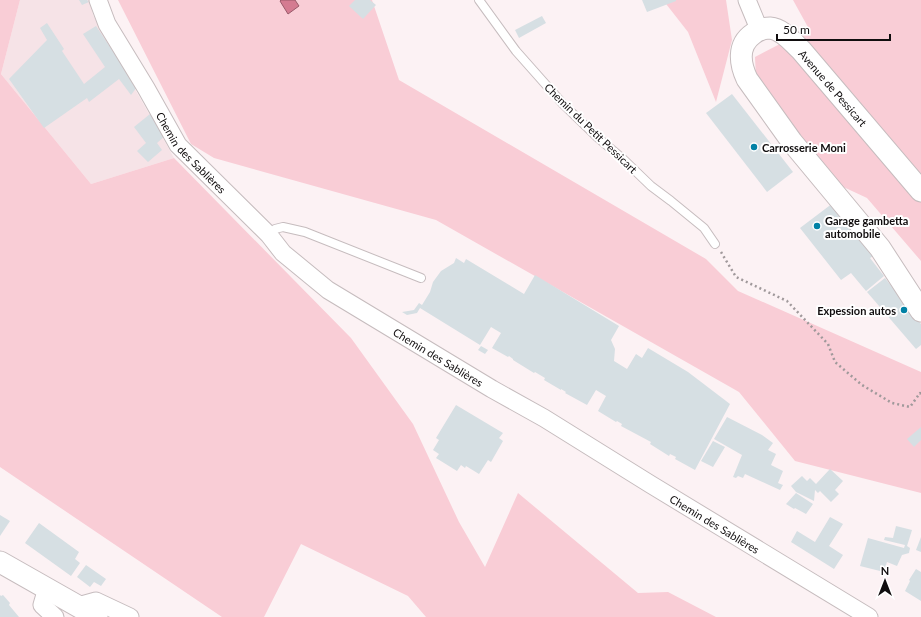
<svg xmlns="http://www.w3.org/2000/svg" width="921" height="617" viewBox="0 0 921 617" font-family="Lato,sans-serif">
  <style>
    .built { fill: #f6e3e7 }
    .green { fill: #f9cdd6 }
    .water { fill: #d47b91; stroke: #995a6a }
    .building { fill: #d6dfe3 }
    .lines { fill: none; stroke-linecap: round; stroke-linejoin: round }
    .service-casing { stroke: #c6bcbe; stroke-width: 10 }
    .minor-casing { stroke: #c6bcbe; stroke-width: 19 }
    .tertiary-casing { stroke: #c6bcbe; stroke-width: 23 }
    .path { stroke: #a0999b; stroke-width: 2.5; stroke-dasharray: 2 3; stroke-linecap: butt }
    .service { stroke: #fff; stroke-width: 8 }
    .minor { stroke: #fff; stroke-width: 17 }
    .tertiary { stroke: #fff; stroke-width: 21 }
    .poi-dot { fill: #0081a5; stroke: #fff; stroke-width: 1.5 }
    .labels { text-anchor: middle; dominant-baseline: central; stroke-width: 4; stroke-linejoin: round; paint-order: stroke }
    .street-label { font-size: 11px; fill: #100d0e; stroke: #fff }
    .poi-label { font-size: 11px; font-weight: bold; fill: #100d0e; stroke: #fff; text-anchor: start }
  </style>
  <rect width="100%" height="100%" fill="#fcf2f4"/>
  <path class="built" d="M 20,0 L 90,0 L 93,15 L 174,158 L 91,184 L 1,74 Z"/>
  <g class="green">
    <path d="M 0,0 L 20,0 L 1,74 L 91,184 L 174,158 L 351,338 L 413,424 L 459,522 L 485,567 L 518,493 L 638,593 L 668,592 L 716,617 L 426,617 L 408,596 L 301,544 L 264,617 L 222,617 L 0,467 Z"/>
    <path d="M 118,0 L 372,0 L 399,80 L 706,259 L 738,291 L 921,372 L 921,493 L 795,461 L 739,392 L 436,220 L 214,158 L 191,144 Z"/>
    <path d="M 663,0 L 726,0 L 732,40 L 716,102 L 688,32 Z"/>
    <path d="M 793,0 L 921,0 L 921,261 L 867,198 L 837,184 L 756,78 L 755,57 L 809,29 Z"/>
  </g>
  <path class="water" d="M 281,0 L 295,0 L 299,6 L 288,14 L 280,1 Z"/>
  <g class="building">
    <path d="M 79,0 L 87,0 L 89,2 L 82,5 Z"/>
    <path d="M 355,0 L 370,0 L 376,5 L 363,19 L 349,6 Z"/>
    <path d="M 642,0 L 676,0 L 676,1 L 647,12 Z"/>
    <path d="M 542,16 L 546,23 L 519,38 L 515,30 Z"/>
    <path d="M 47,23 L 64,49 L 62,51 L 84,84 L 105,67 L 83,34 L 96,26 L 137,87 L 131,95 L 119,79 L 89,102 L 87,98 L 44,128 L 9,79 L 47,40 L 40,28 Z"/>
    <path d="M 732,94 L 793,172 L 767,192 L 706,113 Z"/>
    <path d="M 150,114 L 167,134 L 157,143 L 162,150 L 148,162 L 137,151 L 146,143 L 134,127 Z"/>
    <path d="M 833,203 L 873,256 L 870,258 L 884,276 L 866,291 L 851,273 L 841,280 L 800,228 Z"/>
    <path d="M 456,258 L 464,263 L 466,259 L 524,294 L 535,275 L 619,326 L 611,340 L 615,349 L 614,361 L 627,369 L 636,354 L 642,358 L 648,348 L 688,372 L 730,404 L 695,470 L 675,459 L 676,457 L 670,454 L 669,456 L 650,444 L 651,442 L 621,426 L 622,424 L 617,421 L 616,422 L 598,411 L 606,396 L 596,390 L 587,405 L 565,393 L 566,392 L 561,389 L 561,390 L 544,380 L 545,378 L 535,372 L 534,373 L 513,360 L 513,359 L 509,356 L 508,357 L 492,348 L 501,333 L 491,327 L 480,345 L 420,308 L 417,313 L 407,315 L 402,312 L 414,310 L 419,303 L 422,305 L 430,292 L 433,282 L 441,271 L 454,263 Z"/>
    <path d="M 885,278 L 921,324 L 921,345 L 916,349 L 867,292 Z"/>
    <path d="M 481,346 L 488,350 L 485,354 L 478,350 Z"/>
    <path d="M 456,405 L 503,433 L 499,438 L 503,441 L 491,462 L 488,460 L 479,474 L 466,466 L 465,468 L 461,465 L 457,471 L 436,458 L 439,454 L 433,450 L 439,440 L 436,438 Z"/>
    <path d="M 727,417 L 762,435 L 773,443 L 768,450 L 776,454 L 771,465 L 783,471 L 778,483 L 783,485 L 780,490 L 745,474 L 743,478 L 738,476 L 736,478 L 733,477 L 742,455 L 714,439 Z"/>
    <path d="M 921,427 L 921,440 L 914,447 L 907,439 Z"/>
    <path d="M 713,441 L 725,447 L 713,467 L 701,461 Z"/>
    <path d="M 830,469 L 843,481 L 835,490 L 839,494 L 831,502 L 820,491 L 818,493 L 815,490 L 814,501 L 796,492 L 791,486 L 802,476 L 807,481 L 810,478 L 816,484 Z"/>
    <path d="M 796,493 L 813,504 L 806,514 L 795,508 L 794,509 L 786,504 Z"/>
    <path d="M 0,515 L 10,521 L 0,536 Z"/>
    <path d="M 830,517 L 843,524 L 829,546 L 843,555 L 834,569 L 791,542 L 797,531 L 815,542 Z"/>
    <path d="M 39,523 L 79,552 L 75,559 L 80,563 L 71,576 L 25,543 Z"/>
    <path d="M 896,526 L 912,530 L 907,546 L 910,548 L 909,553 L 902,555 L 897,566 L 887,562 L 884,572 L 860,566 L 868,538 L 904,548 L 905,545 L 884,540 L 885,537 L 893,538 Z"/>
    <path d="M 921,537 L 921,552 L 916,550 Z"/>
    <path d="M 86,565 L 106,579 L 101,586 L 94,582 L 90,587 L 77,577 Z"/>
    <path d="M 916,569 L 921,572 L 921,601 L 905,591 L 910,581 L 909,580 Z"/>
    <path d="M 0,595 L 1,596 L 3,595 L 10,603 L 9,605 L 19,617 L 0,617 Z"/>
  </g>
  <g class="lines">
    <defs>
      <g id="service">
        <path d="M 479,0 L 516,51 L 563,104 L 597,137 L 623,159 L 651,186 L 671,201 L 704,228 L 715,244"/>
        <path d="M 269,235 L 275,229 L 283,227 L 305,232 L 421,278"/>
      </g>
      <g id="minor">
        <path id="s1" d="M 98,0 L 107,24 L 146,88 L 178,145 L 269,235 L 283,253 L 328,290 L 492,389 L 544,418 L 650,484 L 869,617"/>
        <path d="M 747,0 L 759,29"/>
        <path d="M 47,588 L 42,605 L 55,617"/>
        <path d="M 78,606 L 96,601 L 130,617"/>
      </g>
      <g id="tertiary">
        <path d="M 921,191 L 801,50 C 792,42 783,29 770,28 C 764,28 758,30 753,34 C 737,45 740,64 747,79 L 792,142 L 880,248 L 921,311"/>
        <path d="M 0,562 L 97,617"/>
      </g>
    </defs>
    <use href="#service" class="service-casing"/>
    <use href="#minor" class="minor-casing"/>
    <use href="#tertiary" class="tertiary-casing"/>
    <path class="path" d="M 721,252 L 736,277 L 787,301 L 828,344 L 835,362 L 862,385 L 892,403 L 910,407 L 920,393 L 921,394"/>
    <use href="#service" class="service"/>
    <use href="#minor" class="minor"/>
    <use href="#tertiary" class="tertiary"/>
  </g>
  <g class="poi-dot">
    <circle cx="754" cy="147" r="4"/>
    <circle cx="817" cy="226" r="4"/>
    <circle cx="904" cy="310" r="4"/>
  </g>
  <g class="labels">
    <g class="street-label">
      <text transform="translate(833 88) rotate(49)">Avenue de Pessicart</text>
      <text transform="translate(591 128) rotate(44)">Chemin du Petit Pessicart</text>
      <text stroke="none"><textPath href="#s1" startOffset="180">Chemin des Sablières</textPath></text>
      <text stroke="none"><textPath href="#s1" startOffset="504">Chemin des Sablières</textPath></text>
      <text stroke="none"><textPath href="#s1" startOffset="827">Chemin des Sablières</textPath></text>
    </g>
    <g class="poi-label">
      <text x="762" y="147">Carrosserie Moni</text>
      <text x="825" y="220">Garage gambetta<tspan x="825" dy="13">automobile</tspan></text>
      <text x="896" y="310" text-anchor="end">Expession autos</text>
    </g>
  </g>
  <g transform="translate(885 581)" stroke="#ffffff" stroke-width="3" paint-order="stroke">
  <path d="M0-3L7 15L0 10L-7 15Z" fill="#100d0e"/>
  <text y="-6" font-size="11" font-weight="bold" text-anchor="middle" fill="#100d0e">N</text>
  </g>
  <path d="M777 34v6h113v-6" fill="none" stroke="#100d0e" stroke-width="2"/>
  <text x="783" y="34" font-size="12" fill="#100d0e" stroke="#ffffff" stroke-width="3" paint-order="stroke">50 m</text>
</svg>
